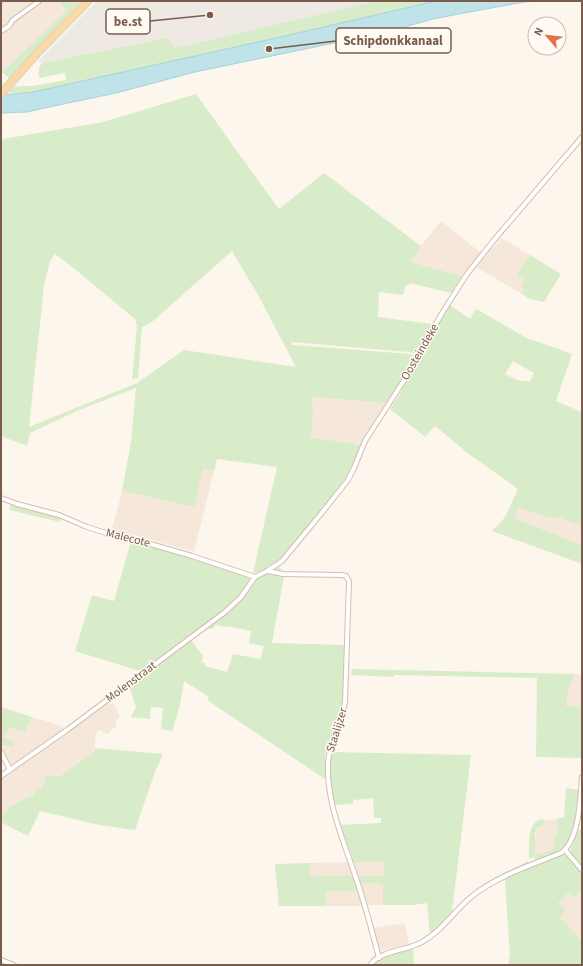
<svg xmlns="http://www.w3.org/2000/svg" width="583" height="966" viewBox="0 0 583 966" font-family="'Source Sans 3',sans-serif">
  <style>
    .residential { fill: #f5e8da }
    .industrial { fill: #efe9e4 }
    .green { fill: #d8ecc9; fill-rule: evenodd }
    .water { fill: #bfe3e8; stroke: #a5d3da }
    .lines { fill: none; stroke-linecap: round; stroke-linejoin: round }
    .street-casing { stroke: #d1beb0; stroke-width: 6 }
    .primary-casing { stroke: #dad1cd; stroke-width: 9 }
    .street { stroke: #fff; stroke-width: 4 }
    .primary { stroke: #fbd9a5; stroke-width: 7 }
    .labels { text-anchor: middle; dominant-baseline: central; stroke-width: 3; stroke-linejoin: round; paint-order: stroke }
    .street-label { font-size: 12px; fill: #7a5c4d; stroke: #fffaf3 }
    .leader { fill: none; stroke: #7a5c4d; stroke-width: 1.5 }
    .callout-dot { fill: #7a5c4d; stroke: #fffaf3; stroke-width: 1.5 }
    .callout { fill: #fffaf3; stroke: #7a5c4d; stroke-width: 1.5 }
    .callout-label { font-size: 13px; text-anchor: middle; font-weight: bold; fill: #7a5c4d }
  </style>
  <rect width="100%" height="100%" fill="#fdf6ec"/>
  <g class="residential">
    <path d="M 1,1 L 59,1 L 66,11 L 2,72 L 1,72 Z"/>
    <path d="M 441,221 L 481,253 L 462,276 L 411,262 L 421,246 Z"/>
    <path d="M 501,238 L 530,255 L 517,275 L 525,280 L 526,289 L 522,294 L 476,267 Z"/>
    <path d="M 312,397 L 384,402 L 387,403 L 361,445 L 310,437 L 313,423 L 311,423 L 313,415 Z"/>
    <path d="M 203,469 L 214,471 L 194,552 L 127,533 L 111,531 L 117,511 L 122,491 L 193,507 Z"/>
    <path d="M 518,507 L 546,517 L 557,517 L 582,526 L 582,545 L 514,518 Z"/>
    <path d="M 575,674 L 582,675 L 582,707 L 566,706 L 568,690 Z"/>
    <path d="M 111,700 L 121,717 L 118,717 L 118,720 L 116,720 L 116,728 L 115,727 L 108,734 L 100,730 L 96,733 L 94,752 L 33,796 L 27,797 L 22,801 L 13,804 L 10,806 L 6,812 L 1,816 L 1,779 L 28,760 Z"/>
    <path d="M 32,717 L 59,725 L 64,729 L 12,766 L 1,746 L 1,744 L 13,748 L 2,737 L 4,732 L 8,728 L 25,732 Z"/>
    <path d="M 557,819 L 558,832 L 554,841 L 554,846 L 552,849 L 535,855 L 535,840 L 537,830 L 538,827 L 544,825 L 544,821 Z"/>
    <path d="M 349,862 L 353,876 L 310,875 L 310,863 Z"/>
    <path d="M 354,862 L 385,862 L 384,876 L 359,876 Z"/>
    <path d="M 360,883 L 383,884 L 383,905 L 368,905 Z"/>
    <path d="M 582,890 L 582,941 L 559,917 L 558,903 L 568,893 L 574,898 Z"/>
    <path d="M 326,891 L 358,891 L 362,906 L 326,906 Z"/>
    <path d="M 405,923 L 409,945 L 380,951 L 374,928 Z"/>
  </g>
  <path class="industrial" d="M 97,1 L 376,1 L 175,48 L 165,38 L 42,63 L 38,61 Z"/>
  <g class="green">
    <path d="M 59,1 L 81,1 L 9,78 L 2,72 L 66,11 Z"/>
    <path d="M 376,1 L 433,1 L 433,2 L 285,36 L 33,92 L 7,95 L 13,87 L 21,86 L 33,86 L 66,80 L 65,73 L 39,78 C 38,71 38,69 42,63 L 166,38 L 175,48 Z"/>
    <path d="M 196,94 L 273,201 L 279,209 L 324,173 L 421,246 L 411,262 L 462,276 L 451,293 L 410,283 C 405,286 404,289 403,295 L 379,292 L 378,317 L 432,324 L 417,354 L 409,352 L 291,342 L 292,345 L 411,354 L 415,358 L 410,368 L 387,403 L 312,397 L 313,415 L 311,422 L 313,423 L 310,437 L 361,445 L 347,476 L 323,509 L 297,539 L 280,559 L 264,569 L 258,572 L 253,573 L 277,467 L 217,459 L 214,471 L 203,469 L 194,507 L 122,491 L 131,442 L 136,388 L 79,410 L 30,433 L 27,445 L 22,444 L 1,436 L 1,141 L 3,139 L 103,122 ZM 232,251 L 258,295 L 296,367 L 184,350 L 137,383 L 29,427 L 44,285 L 50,261 L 55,254 L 71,266 L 135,319 L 137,326 L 132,379 L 138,378 L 142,327 L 153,321 Z"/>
    <path d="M 530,255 L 561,274 L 544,302 L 530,299 L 522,294 L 525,289 L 521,286 L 525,280 L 517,275 Z"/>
    <path d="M 450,305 L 470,319 L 476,309 L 527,338 L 572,354 L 556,401 L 582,412 L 582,526 L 557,517 L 546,517 L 519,508 L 514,518 L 582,545 L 582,564 L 492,531 L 502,521 L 507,513 L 518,489 L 470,455 L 435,426 L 425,437 L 390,409 L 402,391 L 400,390 L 414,369 L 424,349 ZM 513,361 L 534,373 L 530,381 C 518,382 515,379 505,374 Z"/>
    <path d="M 11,504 L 61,518 L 60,522 L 9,510 Z"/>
    <path d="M 131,541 C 170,552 213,562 249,578 L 250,581 L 240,595 L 229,606 L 140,671 L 75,651 L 92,595 L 114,601 Z"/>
    <path d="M 279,567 L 281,569 L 281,576 L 284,576 L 272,643 L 345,645 L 342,708 L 329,740 L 325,753 L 325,779 L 207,700 L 209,697 L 184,681 L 180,705 L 172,731 L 161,729 L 163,708 L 151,707 L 150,719 L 131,717 L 136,707 L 129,686 L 191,640 L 203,656 L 202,663 L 205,663 L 205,666 L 227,672 L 233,654 L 260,659 L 264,646 L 249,643 L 251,631 L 226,626 L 226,627 L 216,625 C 214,628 211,630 207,629 L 207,628 L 239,603 L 256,581 L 260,576 L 267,574 L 275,574 L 275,570 Z"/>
    <path d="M 352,669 L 575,674 L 568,690 L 566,706 L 582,707 L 582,758 L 536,757 L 537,678 L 394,675 L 394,677 L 351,675 Z"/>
    <path d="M 1,707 L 32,717 L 25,732 L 9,728 L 8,731 L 4,733 L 3,737 L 15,742 L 13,748 L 1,744 Z"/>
    <path d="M 95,748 L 163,754 L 155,772 L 135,830 L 99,825 L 40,811 L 28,836 L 1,822 L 1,816 L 6,812 L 10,806 L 14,804 L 22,801 L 27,797 L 33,796 L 37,788 L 42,789 L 46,776 L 59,777 L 94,752 Z"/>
    <path d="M 330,752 L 471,755 L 452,912 L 438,927 L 430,935 L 427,903 L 414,905 L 383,905 L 383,884 L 360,883 L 359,876 L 384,876 L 384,862 L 354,862 L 340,825 L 381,823 L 381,818 L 374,818 L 373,798 L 353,800 L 353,804 L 334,805 C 329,788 329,770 330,752 Z"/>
    <path d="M 566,788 L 579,790 C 576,807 575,839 561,849 C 554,855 543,857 535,860 L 534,857 L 529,859 C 529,850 528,830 534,824 C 536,821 540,820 543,819 L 544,821 L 544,825 L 538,827 L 535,834 L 535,855 L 545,852 L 553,849 L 554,846 L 554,841 L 558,831 L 557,819 L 564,817 Z"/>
    <path d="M 579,829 L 582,830 L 582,866 L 573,855 L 570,851 Z"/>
    <path d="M 563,854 L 566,856 L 582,873 L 582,890 L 574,898 L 568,893 L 558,903 L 566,910 L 559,917 L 582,941 L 582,965 L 508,965 L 510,954 L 505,881 L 502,874 L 528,861 L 529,867 Z"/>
    <path d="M 310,863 L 310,875 L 353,876 L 358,891 L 326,891 L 326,906 L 279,906 L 275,864 Z"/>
    <path d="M 413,949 L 414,965 L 373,965 C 383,956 399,953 413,949 Z"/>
  </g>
  <path class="water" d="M 436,1 L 538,1 L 524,2 L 459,14 L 433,19 L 382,33 L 195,72 L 116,93 L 54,106 L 27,112 L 1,113 L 1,96 L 33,92 L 285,36 Z"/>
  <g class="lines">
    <defs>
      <g id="street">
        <path d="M 1,31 L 9,26 L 13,20 L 38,2 L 37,1"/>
        <path d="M 1,498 L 17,504 L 59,515 L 87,527 L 106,533 L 119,535 L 192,556 L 255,577"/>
        <path d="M 267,571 L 283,574 L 341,575 L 346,576 L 349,581 L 345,702 C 341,723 329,741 328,763 C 326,802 344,842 356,878 C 365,904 372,931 379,958"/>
        <path d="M 1,752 L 10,770"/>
        <path d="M 1,776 L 67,730 L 225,612 L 241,597 L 255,577 L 267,571 L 282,561 L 320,515 L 348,480 L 354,468 L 365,441 L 412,368 L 422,347 L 444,310 L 467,274 L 494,240 L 582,137"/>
        <path d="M 565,850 L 582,870"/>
        <path d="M 1,960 L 14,965"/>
        <path d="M 370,965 C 381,950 407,951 422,942 C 442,931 454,911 471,897 C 497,876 531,865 561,853 C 580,839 580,799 582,777"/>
      </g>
      <path id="primary" d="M 1,94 L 39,51 L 88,1"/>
    </defs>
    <use href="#street" class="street-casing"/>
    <use href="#primary" class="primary-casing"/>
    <use href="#street" class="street"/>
    <use href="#primary" class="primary"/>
  </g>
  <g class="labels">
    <g class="street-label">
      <text transform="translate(420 352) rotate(-60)">Oosteindeke</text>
      <text transform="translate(128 538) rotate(14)">Malecote</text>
      <text transform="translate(131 682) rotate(-37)">Molenstraat</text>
      <text transform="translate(337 730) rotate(-73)">Staalijzer</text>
    </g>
  </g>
  <path class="leader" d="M210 15L150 21M269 49L336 41"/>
  <g class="callout-dot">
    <circle cx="210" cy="15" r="4"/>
    <circle cx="269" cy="49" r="4"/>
  </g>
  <g class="callout">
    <rect x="106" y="9" width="44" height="25" rx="4"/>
    <rect x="336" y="28" width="115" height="25" rx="4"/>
  </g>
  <g class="callout-label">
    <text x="128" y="26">be.st</text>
    <text x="393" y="45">Schipdonkkanaal</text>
  </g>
  <rect width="583" height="966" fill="none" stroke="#7a5c4d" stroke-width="4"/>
  <g transform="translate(547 36) rotate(298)"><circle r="19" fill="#fffaf3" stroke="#cabbb1"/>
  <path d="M0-3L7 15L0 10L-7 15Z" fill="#e76f51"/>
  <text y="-6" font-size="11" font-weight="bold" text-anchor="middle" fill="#7a5c4d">N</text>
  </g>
</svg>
